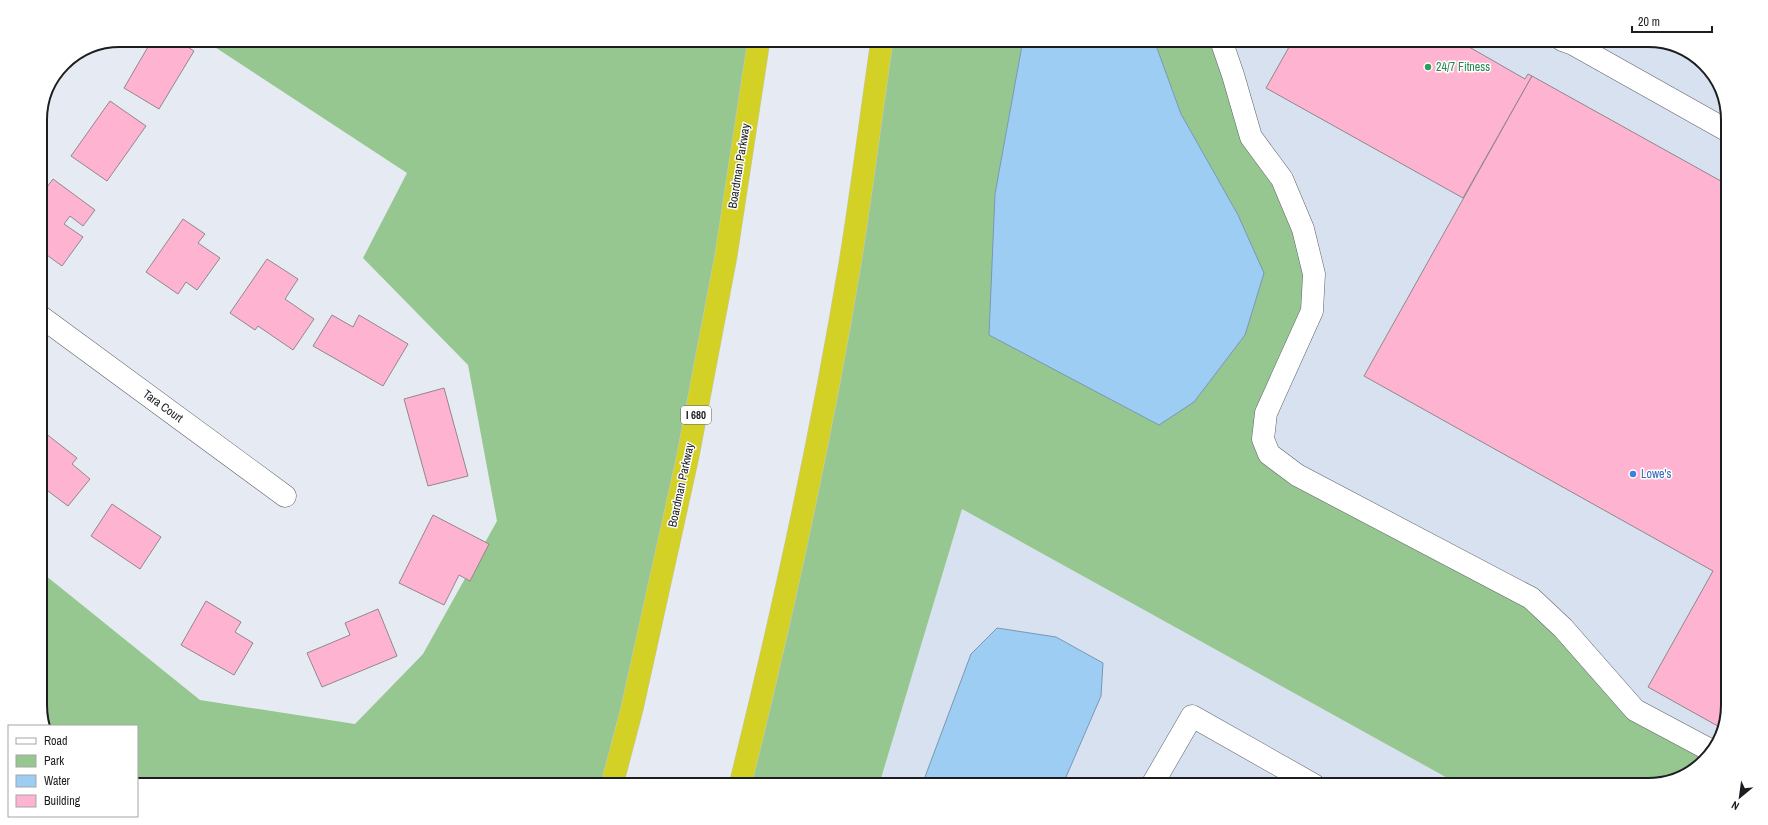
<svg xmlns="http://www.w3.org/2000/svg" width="1768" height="825" viewBox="0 0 1768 825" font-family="'Archivo Narrow',sans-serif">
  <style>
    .built { fill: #d7e1ef }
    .green { fill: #97c790 }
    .water { fill: #9ecdf4; stroke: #7798b4 }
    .building { fill: #feb4d1; stroke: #91878b }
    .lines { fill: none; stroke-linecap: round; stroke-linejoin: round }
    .minor-casing { stroke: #5e636a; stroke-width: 23 }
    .highway-casing { stroke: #c8c9c9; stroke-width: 23 }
    .minor { stroke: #fff; stroke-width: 22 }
    .highway { stroke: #d3d026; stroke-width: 22 }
    .leisure-dot { fill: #2e9e5b; stroke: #fff; stroke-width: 1.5 }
    .shop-dot { fill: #3f7fe0; stroke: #fff; stroke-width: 1.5 }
    .labels { text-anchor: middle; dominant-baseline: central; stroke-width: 3; stroke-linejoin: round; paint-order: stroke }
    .shield { fill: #fff; stroke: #5f6163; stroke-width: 1 }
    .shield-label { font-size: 11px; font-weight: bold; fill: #1b1d20 }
    .leisure-label { font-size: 12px; fill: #27864d; stroke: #fff; text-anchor: start }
    .street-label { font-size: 12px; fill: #1b1d20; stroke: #fff }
    .shop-label { font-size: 12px; fill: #366cbe; stroke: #fff; text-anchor: start }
    .rim { fill: none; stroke: #1b1d20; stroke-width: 2 }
  </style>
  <rect width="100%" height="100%" fill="#e6ebf3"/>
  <g class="built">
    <path d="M 1221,40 L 1648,40 L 1679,46 L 1714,75 L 1728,115 L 1728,705 L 1722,736 L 1710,750 L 1269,454 L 1251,137 Z"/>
    <path d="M 962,509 L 1460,785 L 879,785 Z"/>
  </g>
  <g class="green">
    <path d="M 204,40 L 759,40 L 726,256 L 612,785 L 137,785 L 137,726 L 46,726 L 40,710 L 40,571 L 200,700 L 355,724 L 423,654 L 497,521 L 468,365 L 363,258 L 407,173 Z"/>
    <path d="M 882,40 L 1023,40 L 995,194 L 1238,215 L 1181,114 L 1154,40 L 1221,40 L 1314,274 L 1266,413 L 1269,454 L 1531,598 L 1635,710 L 1710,750 L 1693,771 L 1648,785 L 1460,785 L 962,509 L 879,785 L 740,785 L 770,665 Z"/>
  </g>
  <g class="water">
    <path d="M 1023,40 L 1154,40 L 1181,114 L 1238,215 L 1264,273 L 1245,335 L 1194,402 L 1159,425 L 989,335 L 995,194 Z"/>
    <path d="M 997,628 L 1056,637 L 1103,663 L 1101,696 L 1063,784 L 922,785 L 971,654 Z"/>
  </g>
  <g class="building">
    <path d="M 152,40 L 177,40 L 194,51 L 159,109 L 124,88 Z"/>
    <path d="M 1293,40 L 1457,40 L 1525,79 L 1528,74 L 1532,76 L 1463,198 L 1266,88 Z"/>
    <path d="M 1532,76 L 1728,185 L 1728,705 L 1723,729 L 1648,687 L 1713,571 L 1364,376 Z"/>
    <path d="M 110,101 L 146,126 L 107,181 L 71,156 Z"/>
    <path d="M 53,179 L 95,210 L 83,226 L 70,216 L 64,224 L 83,237 L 62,266 L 40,250 L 40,196 Z"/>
    <path d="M 183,219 L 205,234 L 198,243 L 220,258 L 197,290 L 186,282 L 178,294 L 146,272 Z"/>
    <path d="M 267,259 L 298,279 L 285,299 L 314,319 L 293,350 L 258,326 L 255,330 L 230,313 Z"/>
    <path d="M 332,315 L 353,327 L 359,315 L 408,344 L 383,386 L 313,346 Z"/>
    <path d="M 444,388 L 468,476 L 428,486 L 404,399 Z"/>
    <path d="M 40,429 L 77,458 L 72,464 L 90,479 L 68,506 L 40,485 Z"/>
    <path d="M 112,504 L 161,537 L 140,569 L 91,536 Z"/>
    <path d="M 433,515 L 489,544 L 470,581 L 459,575 L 444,605 L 399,583 Z"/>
    <path d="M 206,601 L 241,622 L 235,632 L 253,643 L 234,675 L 181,645 Z"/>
    <path d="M 378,609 L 397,656 L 322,687 L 307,653 L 350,635 L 345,623 Z"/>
  </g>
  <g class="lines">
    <defs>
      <g id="minor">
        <path d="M 1221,40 L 1233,75 L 1251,137 L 1282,179 L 1303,229 L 1314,274 L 1312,311 L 1266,413 L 1263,439 L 1269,454 L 1297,475 L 1531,598 L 1563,628 L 1635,710 L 1710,750"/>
        <path d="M 1562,40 L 1573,44 L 1728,131"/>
        <path d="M 40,316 L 285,496"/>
        <path d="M 1152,785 L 1192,716 L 1314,785"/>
      </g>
      <g id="highway">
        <path d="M 612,785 L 632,709 L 688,456 L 726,256 L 759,40"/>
        <path d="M 740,785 C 783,612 821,438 850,263 C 862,189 871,114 882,40"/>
      </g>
    </defs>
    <use href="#minor" class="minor-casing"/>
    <use href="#highway" class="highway-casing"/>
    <use href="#minor" class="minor"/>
    <use href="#highway" class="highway"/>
  </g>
  <circle class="leisure-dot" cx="1428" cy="67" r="4"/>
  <circle class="shop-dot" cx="1633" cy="474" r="4"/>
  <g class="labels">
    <rect class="shield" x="681" y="406" width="30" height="18" rx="3"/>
    <g class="shield-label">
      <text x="696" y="415">I 680</text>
    </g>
    <g class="leisure-label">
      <text x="1436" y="67">24/7 Fitness</text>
    </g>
    <g class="street-label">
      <text transform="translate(739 166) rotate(-81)">Boardman Parkway</text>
      <text transform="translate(163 406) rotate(36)">Tara Court</text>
      <text transform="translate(681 485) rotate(-78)">Boardman Parkway</text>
    </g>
    <g class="shop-label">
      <text x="1641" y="474">Lowe's</text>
    </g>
  </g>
  <path d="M0 0H1768V825H0ZM120 47H1648A73 73 0 0 1 1721 120V705A73 73 0 0 1 1648 778H120A73 73 0 0 1 47 705V120A73 73 0 0 1 120 47Z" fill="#fff" fill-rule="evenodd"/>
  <path class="rim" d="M120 47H1648A73 73 0 0 1 1721 120V705A73 73 0 0 1 1648 778H120A73 73 0 0 1 47 705V120A73 73 0 0 1 120 47Z"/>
  <rect x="8" y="725" width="130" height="92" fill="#ffffff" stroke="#a4a5a6"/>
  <rect x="16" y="738" width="20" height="6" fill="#ffffff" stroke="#a4a5a6"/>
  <text x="44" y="745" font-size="12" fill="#1b1d20">Road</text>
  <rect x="16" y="755" width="20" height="12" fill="#97c790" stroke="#a4a5a6"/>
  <text x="44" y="765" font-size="12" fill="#1b1d20">Park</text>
  <rect x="16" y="775" width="20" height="12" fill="#9ecdf4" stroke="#a4a5a6"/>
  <text x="44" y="785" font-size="12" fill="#1b1d20">Water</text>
  <rect x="16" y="795" width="20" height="12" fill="#feb4d1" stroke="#a4a5a6"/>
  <text x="44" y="805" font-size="12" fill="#1b1d20">Building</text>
  <g transform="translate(1740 797) rotate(209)" stroke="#ffffff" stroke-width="3" paint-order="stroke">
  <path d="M0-3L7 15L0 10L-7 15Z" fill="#1b1d20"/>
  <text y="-6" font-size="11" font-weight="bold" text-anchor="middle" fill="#1b1d20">N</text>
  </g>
  <path d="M1632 26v6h80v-6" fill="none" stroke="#1b1d20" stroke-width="2"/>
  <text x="1638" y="26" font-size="12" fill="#1b1d20" stroke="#ffffff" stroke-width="3" paint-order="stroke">20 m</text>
</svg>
